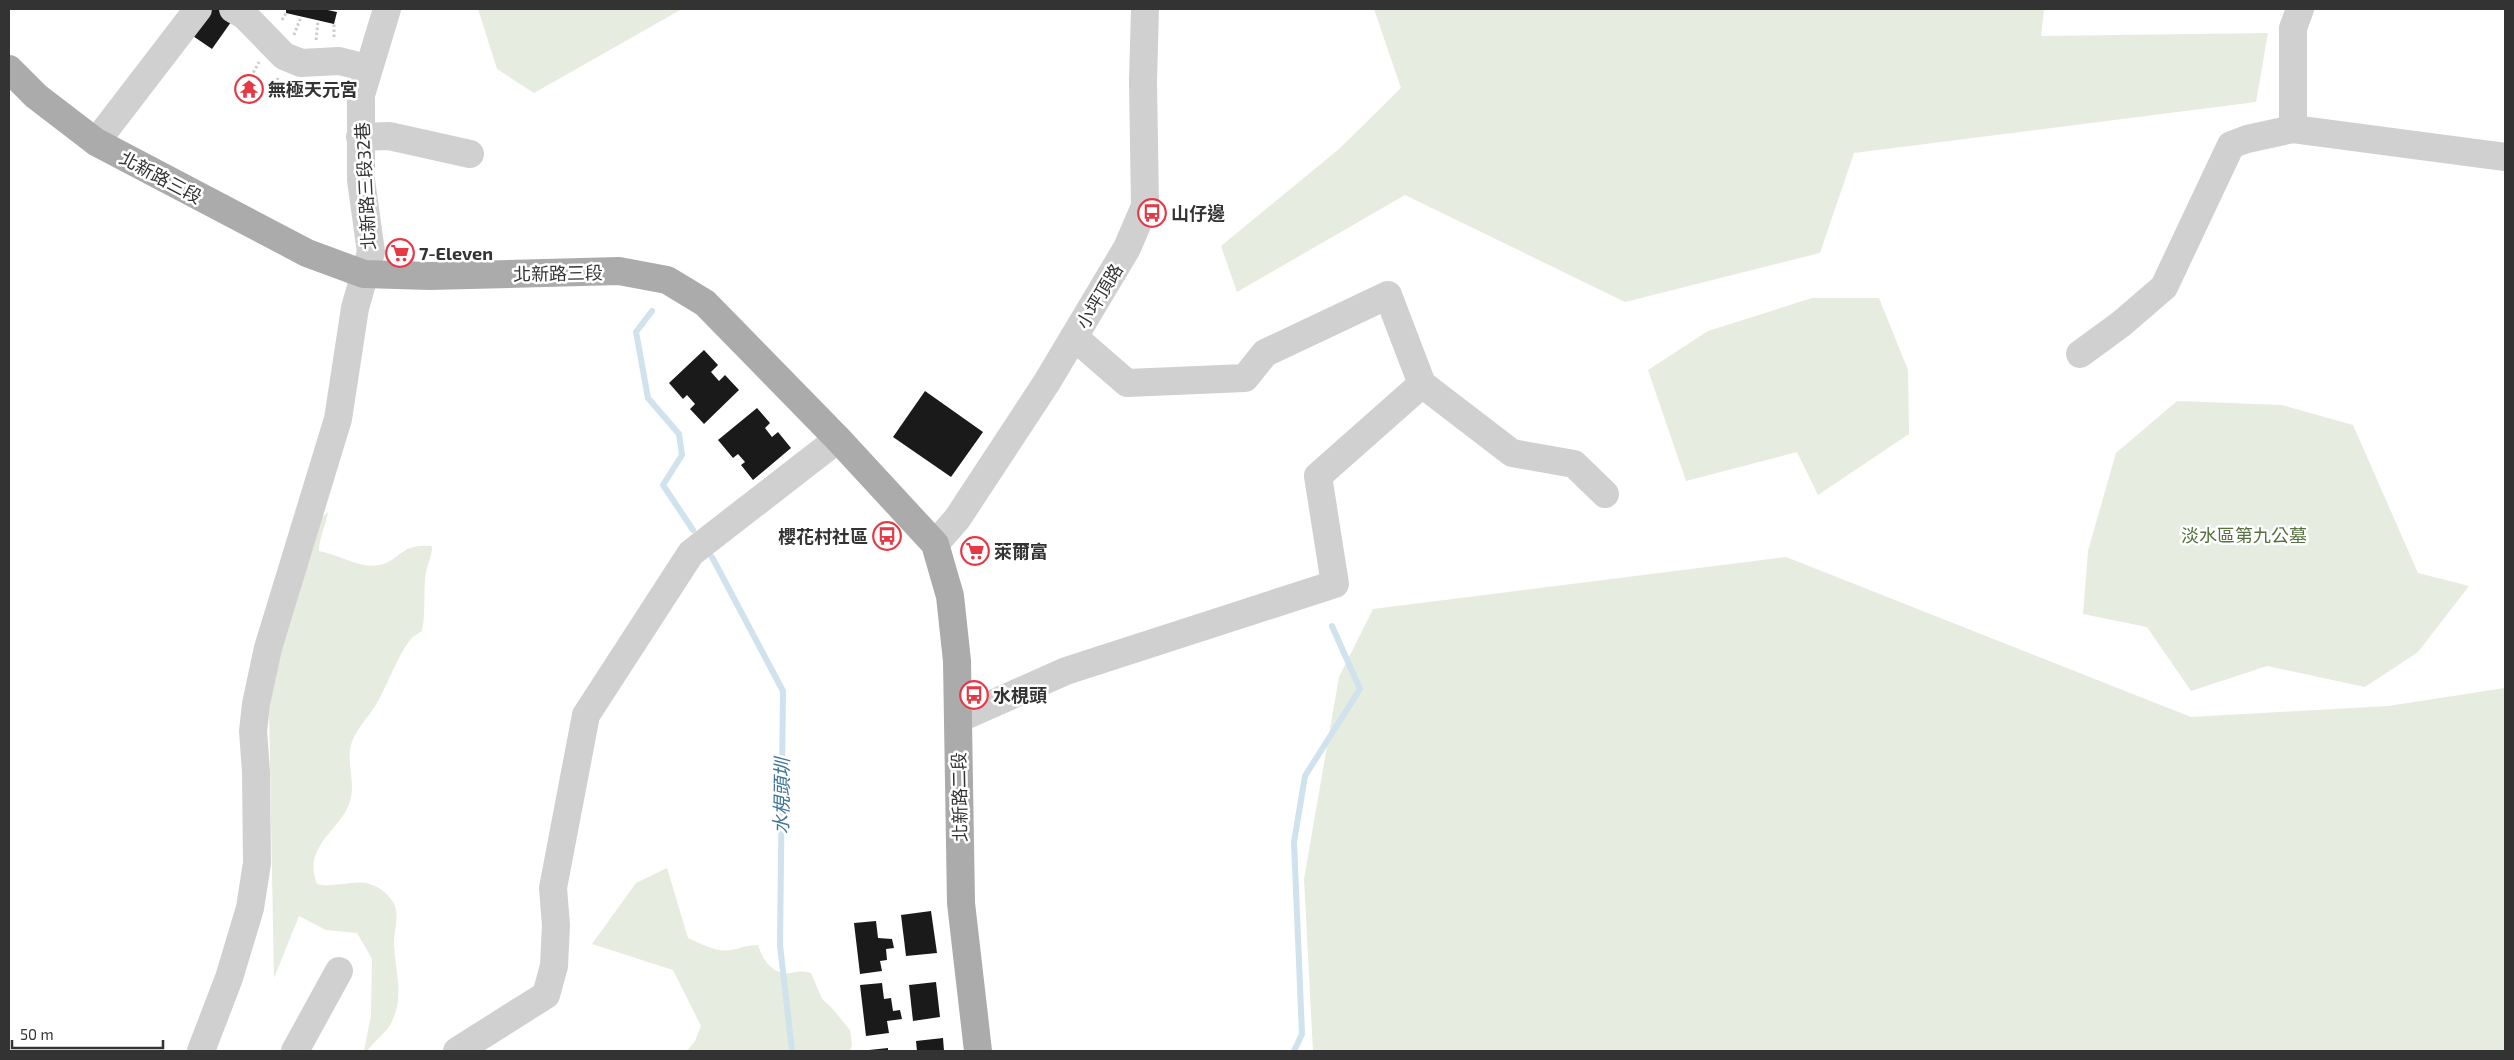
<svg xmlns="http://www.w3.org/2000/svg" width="2514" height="1060" viewBox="0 0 2514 1060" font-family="'Exo 2','Noto Sans TC',sans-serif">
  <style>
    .green { fill: #e6ecdf }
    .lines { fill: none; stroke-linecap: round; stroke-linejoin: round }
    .stream { stroke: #cfe2ee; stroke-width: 6 }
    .building { fill: #1a1a1a }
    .path { stroke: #cdcdcd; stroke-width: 3; stroke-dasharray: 2.5 2.5; stroke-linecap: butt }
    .minor { stroke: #d0d0d0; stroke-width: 28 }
    .major { stroke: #ababab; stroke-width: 28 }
    .labels { text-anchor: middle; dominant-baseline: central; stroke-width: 5; stroke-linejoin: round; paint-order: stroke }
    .poi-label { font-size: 18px; font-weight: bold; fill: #333; stroke: #fff; text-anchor: start }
    .street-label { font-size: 18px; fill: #333; stroke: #fff }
    .park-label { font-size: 18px; fill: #56703f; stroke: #fff }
    .water-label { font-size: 19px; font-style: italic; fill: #3f7597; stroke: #fff }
  </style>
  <rect width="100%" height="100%" fill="#fff"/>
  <g class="green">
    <path d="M 478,9 L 682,9 L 534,93 L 497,69 Z"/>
    <path d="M 1374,9 L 2044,9 L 2041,36 L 2268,33 L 2256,102 L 1854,153 L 1820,253 L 1625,302 L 1405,195 L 1237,292 L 1221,246 L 1339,149 L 1401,88 Z"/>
    <path d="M 1812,298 L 1879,298 L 1908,370 L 1909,434 L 1818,495 L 1797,452 L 1686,481 L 1648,370 L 1708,331 Z"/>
    <path d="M 2177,401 L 2282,405 L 2353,425 L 2418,573 L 2469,586 L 2418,652 L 2365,687 L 2267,666 L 2191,691 L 2147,627 L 2083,614 L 2088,551 L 2116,453 Z"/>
    <path d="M 328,512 C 326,526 319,537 319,551 C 337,554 360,569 379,565 C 402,560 399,543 432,546 C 432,556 428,563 426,572 C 423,592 426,612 422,631 C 418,634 413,636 410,640 C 396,659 389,681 378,701 C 370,717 352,731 350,751 C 348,769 356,787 349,804 C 339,831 302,847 317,884 C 336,889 358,876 377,887 C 384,891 392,898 395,906 C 399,918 394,931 394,944 C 395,970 404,994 393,1019 C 389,1031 375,1040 367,1051 L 364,1051 L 371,1015 L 372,959 L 357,933 L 326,930 L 299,916 L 274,978 L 269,711 L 291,600 L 316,523 Z"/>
    <path d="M 1786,557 L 2191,717 L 2388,706 L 2505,688 L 2505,1051 L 1313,1051 L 1304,879 L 1339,677 L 1373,609 Z"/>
    <path d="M 667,868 L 688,938 C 700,943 717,953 731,950 C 741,948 748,945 758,945 C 762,957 769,971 784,973 C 795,974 796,969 811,973 L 822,999 L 832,1008 L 850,1030 L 852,1045 L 850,1051 L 687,1051 L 695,1041 L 701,1026 L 673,970 L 592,944 L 636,883 Z"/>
  </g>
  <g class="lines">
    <g class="stream">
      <path d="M 652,311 L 636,332 L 648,398 L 679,434 L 682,455 L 663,485 L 693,530"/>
      <path d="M 712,557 L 783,691 L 780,945 L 792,1051"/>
      <path d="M 1294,1051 L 1302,1034 L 1294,842 L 1305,776 L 1360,689 L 1332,626"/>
    </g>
  </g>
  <g class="building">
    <path d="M 204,9 L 228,9 L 236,15 L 212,49 L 187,32 Z"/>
    <path d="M 286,9 L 323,9 L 337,12 L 334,24 L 286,13 Z"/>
    <path d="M 704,350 L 718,365 L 711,372 L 719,381 L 725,375 L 739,390 L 704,424 L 690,409 L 695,404 L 687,395 L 683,399 L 669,383 Z"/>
    <path d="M 925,391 L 983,432 L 951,477 L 893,437 Z"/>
    <path d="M 757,408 L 770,423 L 765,428 L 772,437 L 778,432 L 791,448 L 753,480 L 741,465 L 745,462 L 738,454 L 733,458 L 718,440 Z"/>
    <path d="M 931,911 L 937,953 L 906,956 L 901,915 Z"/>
    <path d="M 876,921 L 878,938 L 892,939 L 894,948 L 886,949 L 887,960 L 880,961 L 882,971 L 860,974 L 854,923 Z"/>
    <path d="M 936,982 L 940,1017 L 913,1021 L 909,985 Z"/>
    <path d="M 882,983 L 884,999 L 891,998 L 893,1011 L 900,1010 L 902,1019 L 887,1021 L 889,1033 L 866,1036 L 860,985 Z"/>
    <path d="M 943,1038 L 944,1051 L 917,1051 L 916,1041 Z"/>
    <path d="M 888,1048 L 888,1051 L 869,1051 L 869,1050 Z"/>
  </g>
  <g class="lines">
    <g class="path">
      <path d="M 282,20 L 286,13"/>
      <path d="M 294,35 L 301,17"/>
      <path d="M 334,37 L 334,24"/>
      <path d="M 316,40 L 318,21"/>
      <path d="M 251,77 L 259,62"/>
      <path d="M 273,89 L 278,78"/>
      <path d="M 310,98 L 311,86"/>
    </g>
    <g class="minor">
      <path d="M 233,9 L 245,16 L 284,56 L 301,63 L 339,61 L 367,68"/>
      <path d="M 2293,129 L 2505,157"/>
      <path d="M 360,137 L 389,136 L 470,154"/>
      <path d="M 96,142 L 198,9"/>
      <path d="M 1074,337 L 1127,383 L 1245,378 L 1265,353 L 1388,295 L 1422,384 L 1512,453 L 1574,464 L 1605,494"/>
      <path d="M 2080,354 L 2121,324 L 2164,287 L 2231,145 L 2247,139 L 2293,129 L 2293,28 L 2300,9"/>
      <path d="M 935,544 L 957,519 L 1047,382 L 1127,248 L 1145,206 L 1143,81 L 1145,9"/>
      <path d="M 958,719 L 1066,671 L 1335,584 L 1318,476 L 1422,384"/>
      <path d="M 201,1051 L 229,978 L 250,908 L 257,863 L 256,772 L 253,731 L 256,704 L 268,648 L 338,419 L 355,308 L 371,252 L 361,180 L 361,95 L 387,9"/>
      <path d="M 295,1051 L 339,971"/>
      <path d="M 457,1051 L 546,995 L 554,966 L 556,925 L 553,888 L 586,715 L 691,553 L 838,439"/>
    </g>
    <path class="major" d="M 9,69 L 36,96 L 96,142 L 307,253 L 364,274 L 430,276 L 619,271 L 667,280 L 705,303 L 838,439 L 935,544 L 950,596 L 957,661 L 961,903 L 978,1051"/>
  </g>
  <defs>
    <symbol id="temple-ring" viewBox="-11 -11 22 22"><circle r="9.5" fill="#fff" stroke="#e63946" stroke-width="1.5"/><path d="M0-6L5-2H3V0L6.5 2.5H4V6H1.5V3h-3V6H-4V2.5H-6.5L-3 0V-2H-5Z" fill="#e63946"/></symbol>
    <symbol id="bus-ring" viewBox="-11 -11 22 22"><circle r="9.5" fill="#fff" stroke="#e63946" stroke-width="1.5"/><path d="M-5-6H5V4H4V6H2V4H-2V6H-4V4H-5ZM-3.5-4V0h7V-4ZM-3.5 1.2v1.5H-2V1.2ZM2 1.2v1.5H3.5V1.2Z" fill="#e63946"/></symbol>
    <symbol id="supermarket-ring" viewBox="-11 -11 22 22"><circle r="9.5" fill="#fff" stroke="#e63946" stroke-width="1.5"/><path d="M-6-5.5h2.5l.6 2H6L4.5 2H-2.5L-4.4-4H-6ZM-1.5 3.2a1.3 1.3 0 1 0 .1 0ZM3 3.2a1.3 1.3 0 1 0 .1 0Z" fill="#e63946"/></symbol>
  </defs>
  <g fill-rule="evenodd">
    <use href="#temple-ring" x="233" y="73" width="32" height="32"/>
    <use href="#bus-ring" x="1136" y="197" width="32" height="32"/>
    <use href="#supermarket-ring" x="384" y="237" width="32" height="32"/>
    <use href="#bus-ring" x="871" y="520" width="32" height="32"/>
    <use href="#supermarket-ring" x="959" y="535" width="32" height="32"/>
    <use href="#bus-ring" x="958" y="679" width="32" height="32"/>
  </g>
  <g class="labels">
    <g class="poi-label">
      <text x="268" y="89">無極天元宮</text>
      <text x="1171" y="213">山仔邊</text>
      <text x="419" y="253">7-Eleven</text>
      <text x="868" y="536" text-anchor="end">櫻花村社區</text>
      <text x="994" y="551">萊爾富</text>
      <text x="993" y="695">水梘頭</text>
    </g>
    <g class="street-label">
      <text transform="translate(161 177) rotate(28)">北新路三段</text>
      <text transform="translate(365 186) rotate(-93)">北新路三段32巷</text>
      <text transform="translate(558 273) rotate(-1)">北新路三段</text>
      <text transform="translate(1099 296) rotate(-59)">小坪頂路</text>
      <text transform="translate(959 797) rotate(-91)">北新路二段</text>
    </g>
    <g class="park-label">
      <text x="2244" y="535">淡水區第九公墓</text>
    </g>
    <g class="water-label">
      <text transform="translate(781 796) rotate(-89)">水梘頭圳</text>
    </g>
  </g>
  <rect width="2514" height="1060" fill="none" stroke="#333333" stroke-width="20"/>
  <path d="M12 1040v8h151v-8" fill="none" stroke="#333333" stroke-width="2.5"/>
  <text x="20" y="1040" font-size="15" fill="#333333" stroke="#ffffff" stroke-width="4" paint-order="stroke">50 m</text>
</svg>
